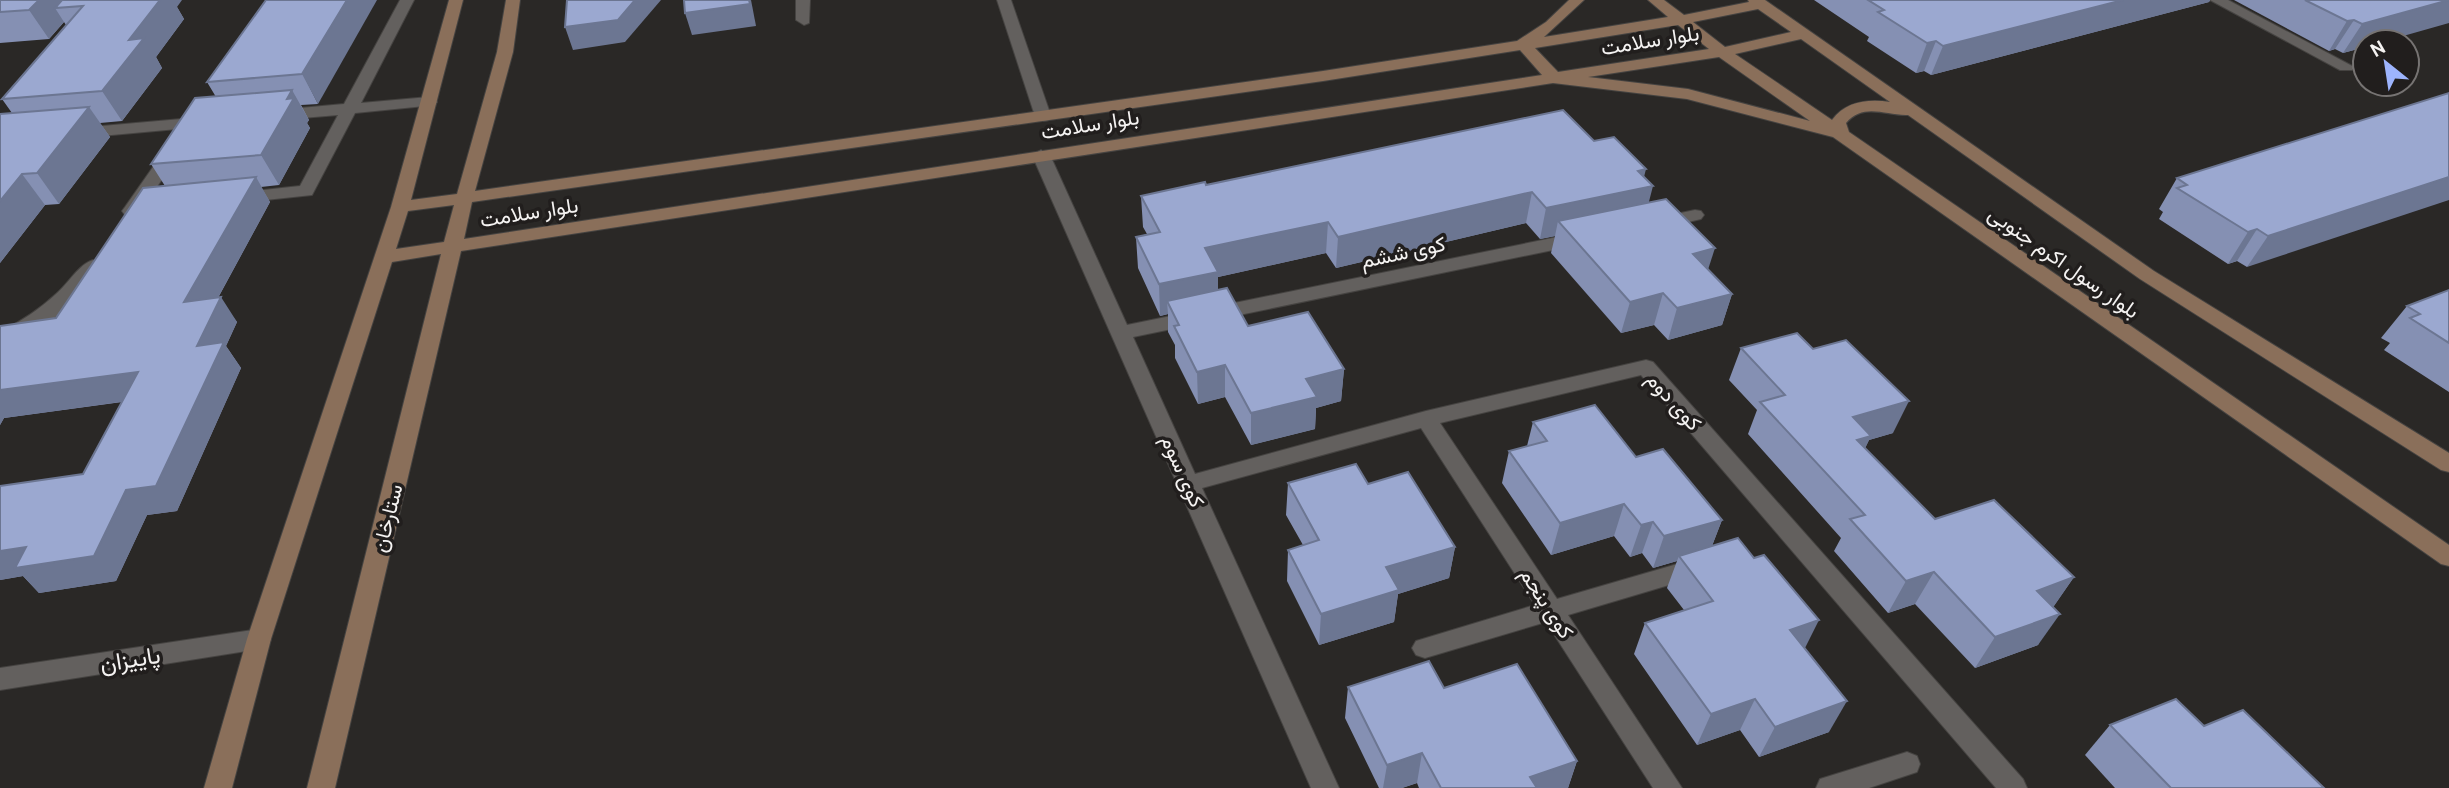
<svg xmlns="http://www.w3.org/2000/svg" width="2449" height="788" viewBox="0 0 2449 788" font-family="Cabin,Vazirmatn,sans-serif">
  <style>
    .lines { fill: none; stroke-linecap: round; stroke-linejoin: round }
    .minor-casing { stroke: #454341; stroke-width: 2 }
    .secondary-casing { stroke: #454341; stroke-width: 2 }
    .minor { fill: #63605e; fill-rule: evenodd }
    .secondary { fill: #8a6f5a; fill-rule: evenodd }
    .wall { fill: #8590b3 }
    .shaded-wall { fill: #6c7692 }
    .building { fill: #9ba8d0; stroke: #6c7692; stroke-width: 2 }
    .labels { text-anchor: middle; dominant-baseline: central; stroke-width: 7; stroke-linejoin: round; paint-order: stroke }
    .street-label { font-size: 21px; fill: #f5f3f2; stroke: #211e1d }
    .near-street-label { font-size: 24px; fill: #f5f3f2; stroke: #211e1d }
  </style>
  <rect width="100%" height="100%" fill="#2a2826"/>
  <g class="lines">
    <defs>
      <g id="minor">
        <path d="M 400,0 L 414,0 L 361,103 L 429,97 L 435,99 L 437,102 L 435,105 L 355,113 L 312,195 L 237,203 L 231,202 L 228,198 L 231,194 L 237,193 L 300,186 L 338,115 L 278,120 L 270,115 L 278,110 L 344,104 Z"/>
        <path d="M 796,0 L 810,0 L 809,23 L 804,25 L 796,20 Z"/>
        <path d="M 997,0 L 1011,0 L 1051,116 L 1049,120 L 1043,121 L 1035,116 Z"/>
        <path d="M 2210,0 L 2228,0 L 2354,67 L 2352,70 L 2340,70 Z"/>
        <path d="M 204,117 L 210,118 L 212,122 L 210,126 L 79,138 L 71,133 L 79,128 Z"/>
        <path d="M 173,146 L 182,151 L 137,215 L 125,215 L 122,211 L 125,207 L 167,147 Z"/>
        <path d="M 1041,150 L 1050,155 L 1127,325 L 1582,232 L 1589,234 L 1591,238 L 1582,244 L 1133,337 L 1195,474 L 1426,411 L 1646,360 L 1653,362 L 2023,779 L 2027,788 L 1996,788 L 1641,375 L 1440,423 L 1557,599 L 1698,558 L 1706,560 L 1710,567 L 1706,574 L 1568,615 L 1682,788 L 1653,788 L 1546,622 L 1425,658 L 1416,655 L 1412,648 L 1416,641 L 1535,605 L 1421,428 L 1202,488 L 1339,788 L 1311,788 L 1032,155 Z"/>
        <path d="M 1695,210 L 1701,211 L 1704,215 L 1701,219 L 1658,229 L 1649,223 L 1652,219 Z"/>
        <path d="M 93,260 L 102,266 C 80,300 40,336 0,347 L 0,332 C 20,322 40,309 56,294 C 68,284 79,264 93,260 Z"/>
        <path d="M 259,629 L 268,632 L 271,639 L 268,646 L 259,649 L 0,690 L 0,668 Z"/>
        <path d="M 1907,752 L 1917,756 L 1920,764 L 1917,772 L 1869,788 L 1816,788 L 1820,779 Z"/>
      </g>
      <path id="secondary" d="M 449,0 L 463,0 L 411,200 L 457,194 L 497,52 L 506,0 L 520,0 L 513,52 L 475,191 L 1323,71 L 1517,41 L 1546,22 L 1569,0 L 1584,0 L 1544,37 L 1668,17 L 1648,0 L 1664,0 L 1684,15 L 1749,2 L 1748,0 L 1765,0 L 2154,271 L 2449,453 L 2449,472 L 2441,470 L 2140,279 L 1908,115 C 1886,116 1864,102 1846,123 L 1849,132 L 2449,545 L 2449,566 L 2441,564 L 1833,137 L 1687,99 L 1553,83 L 461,251 L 335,788 L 307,788 L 441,254 L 392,262 L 271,639 L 232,788 L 204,788 L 247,639 L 391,207 ZM 1758,9 L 1791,32 L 1725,47 L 1693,22 ZM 1678,25 L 1709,49 L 1558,72 L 1535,48 ZM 1801,39 L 1890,102 C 1868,99 1846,101 1832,120 L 1735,54 ZM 1520,50 L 1542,75 L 464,239 L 472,202 L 1323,81 ZM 1719,57 L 1810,121 L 1688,89 L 1588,77 ZM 454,205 L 444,242 L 396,249 L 408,211 Z"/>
    </defs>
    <use href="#minor" class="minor-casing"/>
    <use href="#secondary" class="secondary-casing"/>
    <use href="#minor" class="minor"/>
    <use href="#secondary" class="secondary"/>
  </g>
  <g class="wall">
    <path d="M 0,0 L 177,7 L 184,19 L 156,57 L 162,68 L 122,121 L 100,123 L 110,137 L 59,204 L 45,205 L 0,263 L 12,113 L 2,99 L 66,25 L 64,22 L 49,39 L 0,43 Z"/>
    <path d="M 266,0 L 318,104 L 301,105 L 309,120 L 307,123 L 310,128 L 279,185 L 261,187 L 270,202 L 218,298 L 237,322 L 226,346 L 241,368 L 177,511 L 147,515 L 116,581 L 39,593 L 23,576 L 0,580 L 0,486 L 83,474 L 122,402 L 4,418 L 0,425 L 0,326 L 56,318 L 165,186 L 151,164 L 216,97 L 207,82 Z"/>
    <path d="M 1814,0 L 2210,0 L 2209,2 L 1931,75 L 1924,71 L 1916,73 L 1867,41 L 1869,37 Z"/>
    <path d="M 2234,0 L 2449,0 L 2365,42 L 2365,47 L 2343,53 L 2335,49 L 2329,51 Z"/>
    <path d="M 2449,93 L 2247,267 L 2237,261 L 2228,264 L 2159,219 L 2163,212 L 2159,209 L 2177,178 Z"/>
    <path d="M 1594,141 L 1644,177 L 1649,203 L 1708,269 L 1732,294 L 1722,325 L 1668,340 L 1654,325 L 1621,333 L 1551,253 L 1555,236 L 1540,239 L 1526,223 L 1336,268 L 1326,253 L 1218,277 L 1218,290 L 1248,326 L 1344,369 L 1341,401 L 1316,408 L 1315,429 L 1251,445 L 1225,397 L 1198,404 L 1175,358 L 1175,345 L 1168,332 L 1168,314 L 1160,316 L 1138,268 L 1136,237 L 1147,234 L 1143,227 L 1141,196 L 1206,185 Z"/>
    <path d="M 2449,290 L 2449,392 L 2384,350 L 2390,343 L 2381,338 L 2407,306 Z"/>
    <path d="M 1741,348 L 1893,433 L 1869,440 L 1865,448 L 1935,519 L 2074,577 L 2053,607 L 2038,645 L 1975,668 L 1915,604 L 1888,613 L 1834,551 L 1841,538 L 1748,434 L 1757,410 L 1729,380 Z"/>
    <path d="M 1533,422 L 1636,457 L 1722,520 L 1712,546 L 1805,649 L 1829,732 L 1759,757 L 1740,730 L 1697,745 L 1634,654 L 1645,623 L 1684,610 L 1667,588 L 1677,561 L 1653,568 L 1642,553 L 1630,557 L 1614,536 L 1551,555 L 1502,483 L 1509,451 L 1527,446 Z"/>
    <path d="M 1288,483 L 1368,484 L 1455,547 L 1449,578 L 1398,594 L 1394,622 L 1319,645 L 1287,581 L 1288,550 L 1303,545 L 1286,515 Z"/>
    <path d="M 1348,687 L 1577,761 L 1568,788 L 1419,788 L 1417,783 L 1402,788 L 1379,788 L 1345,718 Z"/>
    <path d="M 2110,725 L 2204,726 L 2324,788 L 2115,788 L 2085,755 Z"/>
  </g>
  <g class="shaded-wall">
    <path d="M 39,0 L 86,0 L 55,8 L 64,22 L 49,39 L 29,10 Z"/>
    <path d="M 155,0 L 182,0 L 177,7 L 184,19 L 156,57 L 162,68 L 122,121 L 102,91 L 129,40 Z"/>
    <path d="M 347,0 L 377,0 L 318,104 L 302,74 Z"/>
    <path d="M 635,0 L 661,0 L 625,42 L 573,50 L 565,27 Z"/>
    <path d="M 751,0 L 756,26 L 692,35 L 685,13 Z"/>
    <path d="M 2123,0 L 2210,0 L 2209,2 L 1931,75 L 1943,46 Z"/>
    <path d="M 2449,0 L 2449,23 L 2382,42 L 2365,42 L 2365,47 L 2343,53 L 2362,24 Z"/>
    <path d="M 2354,20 L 2335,49 L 2329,51 L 2347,21 Z"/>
    <path d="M 1936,41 L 1924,71 L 1916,73 L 1927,43 Z"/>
    <path d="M 292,90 L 309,120 L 307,123 L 310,128 L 279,185 L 261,155 L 287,99 Z"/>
    <path d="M 89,107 L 110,137 L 59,204 L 37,173 Z"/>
    <path d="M 1646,169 L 1641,189 L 1653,186 L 1645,217 L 1558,221 L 1555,236 L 1540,239 L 1546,208 L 1638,171 Z"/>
    <path d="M 22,174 L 45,205 L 0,263 L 0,201 Z"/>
    <path d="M 256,177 L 270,202 L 202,327 L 184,302 Z"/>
    <path d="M 2449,177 L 2449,200 L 2247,267 L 2268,236 Z"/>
    <path d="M 1532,192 L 1526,223 L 1336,268 L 1338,237 Z"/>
    <path d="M 1328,222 L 1326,253 L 1218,277 L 1218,304 L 1167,301 L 1168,314 L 1160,316 L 1159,284 L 1205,248 Z"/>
    <path d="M 2257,229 L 2237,261 L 2228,264 L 2248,232 Z"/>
    <path d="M 1715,248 L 1705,279 L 1693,254 Z"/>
    <path d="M 1663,293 L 1654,325 L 1621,333 L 1630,302 Z"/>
    <path d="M 1732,294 L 1722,325 L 1668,340 L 1677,308 Z"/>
    <path d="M 221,297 L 237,322 L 226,346 L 241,368 L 177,511 L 147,515 L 116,581 L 39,593 L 23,576 L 0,580 L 0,551 L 26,547 L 197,346 Z"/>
    <path d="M 1225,365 L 1225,397 L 1198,404 L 1197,372 Z"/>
    <path d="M 1344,369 L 1341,401 L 1316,408 L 1315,429 L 1251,445 L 1251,413 L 1306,379 Z"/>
    <path d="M 138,372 L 157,397 L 4,418 L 0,425 L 0,390 Z"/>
    <path d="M 1909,401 L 1893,433 L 1869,440 L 1856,468 L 1853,417 Z"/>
    <path d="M 1624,504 L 1614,536 L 1551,555 L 1560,523 Z"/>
    <path d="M 1722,520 L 1710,551 L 1679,556 L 1677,561 L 1653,568 L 1664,536 Z"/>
    <path d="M 1653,522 L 1642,553 L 1630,557 L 1641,525 Z"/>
    <path d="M 1455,547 L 1449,578 L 1398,594 L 1394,622 L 1319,645 L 1321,614 L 1386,567 Z"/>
    <path d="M 1934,572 L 1915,604 L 1888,613 L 1906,581 Z"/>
    <path d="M 2074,577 L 2052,609 L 2037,591 Z"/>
    <path d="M 2060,614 L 2038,645 L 1975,668 L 1995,637 Z"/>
    <path d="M 1819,620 L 1803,652 L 1790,630 Z"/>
    <path d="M 1755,699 L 1740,730 L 1697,745 L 1711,714 Z"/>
    <path d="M 1847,701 L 1829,732 L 1759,757 L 1775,727 Z"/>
    <path d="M 1422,753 L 1417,783 L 1402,788 L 1383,788 L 1387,765 Z"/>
    <path d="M 1577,761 L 1568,788 L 1527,788 L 1530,777 Z"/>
  </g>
  <g class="building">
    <path d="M 0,0 L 39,0 L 29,10 L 0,12 Z"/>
    <path d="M 62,0 L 160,0 L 129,40 L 144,38 L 102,91 L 2,99 L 83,6 L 55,8 Z"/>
    <path d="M 266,0 L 347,0 L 302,74 L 207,82 Z"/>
    <path d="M 567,0 L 635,0 L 618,20 L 565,27 Z"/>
    <path d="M 684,0 L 749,0 L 750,4 L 685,13 Z"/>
    <path d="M 1868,0 L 2123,0 L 1943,46 L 1936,41 L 1927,43 L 1878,12 L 1884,10 Z"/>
    <path d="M 2305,0 L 2449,0 L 2362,24 L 2354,20 L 2347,21 Z"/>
    <path d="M 292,90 L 287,99 L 294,98 L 261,155 L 151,164 L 195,98 Z"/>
    <path d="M 2449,93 L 2449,177 L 2268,236 L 2257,229 L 2248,232 L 2177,188 L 2187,185 L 2177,178 Z"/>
    <path d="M 89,107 L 37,173 L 22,174 L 0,201 L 0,114 Z"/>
    <path d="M 1563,110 L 1594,141 L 1614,137 L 1646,169 L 1638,171 L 1653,186 L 1546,208 L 1532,192 L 1338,237 L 1328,222 L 1205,248 L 1218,272 L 1159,284 L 1136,237 L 1160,232 L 1141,196 L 1205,182 L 1206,185 Z"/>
    <path d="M 256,177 L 184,302 L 221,297 L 197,346 L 224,342 L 156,486 L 126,490 L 94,556 L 15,568 L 26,547 L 0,551 L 0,486 L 83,474 L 138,372 L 0,390 L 0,326 L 56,318 L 143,188 Z"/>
    <path d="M 1666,199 L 1715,248 L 1693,254 L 1732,294 L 1677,308 L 1663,293 L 1630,302 L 1558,221 Z"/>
    <path d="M 1227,288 L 1248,326 L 1308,312 L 1344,369 L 1306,379 L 1317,397 L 1251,413 L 1225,365 L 1197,372 L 1174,326 L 1179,325 L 1167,301 Z"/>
    <path d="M 2449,290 L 2449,343 L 2410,318 L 2420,314 L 2407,306 Z"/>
    <path d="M 1797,333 L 1813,349 L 1846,340 L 1909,401 L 1853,417 L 1871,436 L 1857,440 L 1935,519 L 1994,500 L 2074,577 L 2037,591 L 2060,614 L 1995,637 L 1934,572 L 1906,581 L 1850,519 L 1865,515 L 1760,402 L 1785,395 L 1741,348 Z"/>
    <path d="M 1595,405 L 1636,457 L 1663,449 L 1722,520 L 1664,536 L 1653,522 L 1641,525 L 1624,504 L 1560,523 L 1509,451 L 1547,441 L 1533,422 Z"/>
    <path d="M 1356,464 L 1368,484 L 1408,472 L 1455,547 L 1386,567 L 1399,590 L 1321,614 L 1288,550 L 1319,540 L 1288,483 Z"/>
    <path d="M 1738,538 L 1754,558 L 1764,555 L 1819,620 L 1790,630 L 1847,701 L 1775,727 L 1755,699 L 1711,714 L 1645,623 L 1713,601 L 1679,556 Z"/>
    <path d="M 1429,661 L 1444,688 L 1517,664 L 1577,761 L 1530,777 L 1537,788 L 1441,788 L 1422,753 L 1387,765 L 1348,687 Z"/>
    <path d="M 2176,699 L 2204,726 L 2243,710 L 2324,788 L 2171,788 L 2110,725 Z"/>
  </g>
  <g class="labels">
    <g class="street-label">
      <text transform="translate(1650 40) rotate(-9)">بلوار سلامت</text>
      <text transform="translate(1090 124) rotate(-9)">بلوار سلامت</text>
      <text transform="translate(529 212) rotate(-9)">بلوار سلامت</text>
      <text transform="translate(1403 252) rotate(-12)">کوی ششم</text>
      <text transform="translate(2064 262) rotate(35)">بلوار رسول اکرم جنوبی</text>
      <text transform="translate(1674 401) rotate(48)">کوی دوم</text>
      <text transform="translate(1183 471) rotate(66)">کوی سوم</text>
      <text transform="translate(387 518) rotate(-76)">ستارخان</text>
      <text transform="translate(1547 603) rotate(57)">کوی پنجم</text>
    </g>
    <g class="near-street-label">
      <text transform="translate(130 659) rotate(-9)">پاییزان</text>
    </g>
  </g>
  <g transform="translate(2386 63) rotate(330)"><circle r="33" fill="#211e1d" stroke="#767372" stroke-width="2"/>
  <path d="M0-5L12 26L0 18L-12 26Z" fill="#9db4fd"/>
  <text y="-10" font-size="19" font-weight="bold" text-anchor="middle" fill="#f5f3f2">N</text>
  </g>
</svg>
